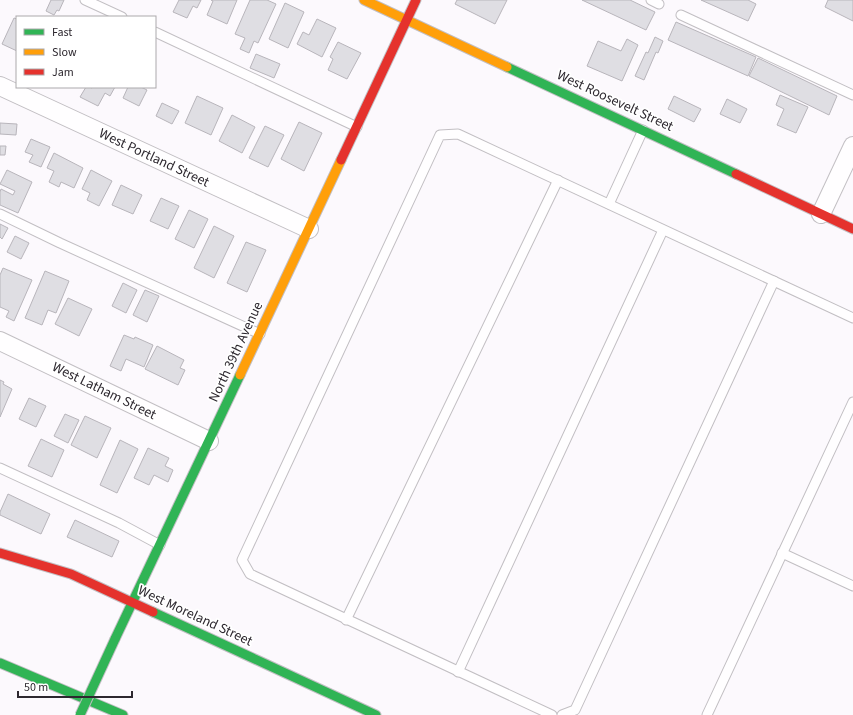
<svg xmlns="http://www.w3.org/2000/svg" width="853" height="715" viewBox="0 0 853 715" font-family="'Source Sans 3',sans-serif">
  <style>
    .building { fill: #dfdee3; stroke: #b8b5bb }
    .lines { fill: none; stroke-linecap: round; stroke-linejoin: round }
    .lane-casing { stroke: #c2bfc3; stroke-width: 11 }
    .street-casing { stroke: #c2bfc3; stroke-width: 20 }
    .fast-casing { stroke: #c2bfc3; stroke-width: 11 }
    .slow-casing { stroke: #c2bfc3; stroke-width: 11 }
    .jam-casing { stroke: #c2bfc3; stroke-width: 11 }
    .lane { stroke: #fffeff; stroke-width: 9 }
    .street { stroke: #fffeff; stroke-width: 18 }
    .fast { stroke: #30b455; stroke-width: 9 }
    .slow { stroke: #ff9f0a; stroke-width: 9 }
    .jam { stroke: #e5322d; stroke-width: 9 }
    .fast-bridge-casing { stroke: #c2bfc3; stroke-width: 11; stroke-linecap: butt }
    .fast-bridge { stroke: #30b455; stroke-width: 9 }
    .labels { text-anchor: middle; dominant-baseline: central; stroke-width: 3.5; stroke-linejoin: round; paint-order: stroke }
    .street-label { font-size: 14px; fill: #2d282f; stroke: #fff }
  </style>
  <rect width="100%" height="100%" fill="#fcf9fd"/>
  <g class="building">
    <path d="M 51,0 L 64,0 L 59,11 L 57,10 L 54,15 L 46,11 Z"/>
    <path d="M 179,0 L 201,0 L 197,8 L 193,6 L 187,18 L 173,12 Z"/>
    <path d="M 211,0 L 237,0 L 227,24 L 207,15 L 213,1 Z"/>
    <path d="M 250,0 L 267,0 L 276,4 L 258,43 L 254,41 L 249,53 L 240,49 L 245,38 L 235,34 Z"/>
    <path d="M 457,0 L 507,0 L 495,24 L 455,4 Z"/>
    <path d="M 582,0 L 630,0 L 655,12 L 646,30 Z"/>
    <path d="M 701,0 L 748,0 L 756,4 L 748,21 Z"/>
    <path d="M 828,0 L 853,0 L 853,21 L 825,7 Z"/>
    <path d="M 285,3 L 304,12 L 288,48 L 269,39 Z"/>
    <path d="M 14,18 L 17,19 L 17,51 L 2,44 Z"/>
    <path d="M 317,19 L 336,28 L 322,57 L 297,44 L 303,32 L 309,35 Z"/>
    <path d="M 676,22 L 756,57 L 748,76 L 668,40 Z"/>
    <path d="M 655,37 L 663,41 L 658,53 L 656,52 L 644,80 L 635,76 L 646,52 L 648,53 Z"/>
    <path d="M 627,39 L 638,45 L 622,81 L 587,66 L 598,41 L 621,51 Z"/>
    <path d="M 338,42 L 361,53 L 347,79 L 328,70 L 333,59 L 330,57 Z"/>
    <path d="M 256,54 L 280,64 L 274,78 L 250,68 Z"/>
    <path d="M 758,58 L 837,96 L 829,115 L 749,76 Z"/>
    <path d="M 86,87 L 89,87 L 92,88 L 92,87 L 115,87 L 110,96 L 105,93 L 98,106 L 80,97 Z"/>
    <path d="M 128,87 L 141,87 L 147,90 L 139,106 L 123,98 Z"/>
    <path d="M 780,95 L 808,107 L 796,133 L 777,125 L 784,109 L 776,105 Z"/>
    <path d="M 197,96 L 223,108 L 211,135 L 185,123 Z"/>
    <path d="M 674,96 L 701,109 L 694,122 L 668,109 Z"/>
    <path d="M 727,99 L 747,109 L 740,123 L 720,114 Z"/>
    <path d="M 162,103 L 179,111 L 172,124 L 156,116 Z"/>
    <path d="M 232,115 L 255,127 L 242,153 L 219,141 Z"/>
    <path d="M 299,122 L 322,133 L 304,171 L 281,159 Z"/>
    <path d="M 0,123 L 17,124 L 16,135 L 0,134 Z"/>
    <path d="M 265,126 L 284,135 L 268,167 L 249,158 Z"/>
    <path d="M 31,139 L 50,147 L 41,167 L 29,162 L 33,155 L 25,152 Z"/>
    <path d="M 0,146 L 6,146 L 5,155 L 0,155 Z"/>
    <path d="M 54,153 L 83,168 L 74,188 L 61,182 L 59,187 L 49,182 L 54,171 L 47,168 Z"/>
    <path d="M 7,170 L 32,182 L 18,213 L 0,205 L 0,192 L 1,189 L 13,195 L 15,191 L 0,184 Z"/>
    <path d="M 91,170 L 112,181 L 99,206 L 87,200 L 90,193 L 82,189 Z"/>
    <path d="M 121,185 L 142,195 L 133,214 L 112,205 Z"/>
    <path d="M 161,198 L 179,206 L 168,229 L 150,221 Z"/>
    <path d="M 189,210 L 208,219 L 194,248 L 175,239 Z"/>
    <path d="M 0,224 L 8,228 L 2,239 L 0,237 Z"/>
    <path d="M 214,226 L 234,236 L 214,278 L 194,268 Z"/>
    <path d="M 15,236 L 29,243 L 21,259 L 7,252 Z"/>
    <path d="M 246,242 L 266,250 L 247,292 L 227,283 Z"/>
    <path d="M 3,268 L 32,280 L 14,321 L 6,317 L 9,311 L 0,307 L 0,275 Z"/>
    <path d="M 45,271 L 69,281 L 56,313 L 48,310 L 42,325 L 25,318 Z"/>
    <path d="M 123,283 L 137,290 L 126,313 L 112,306 Z"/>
    <path d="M 145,290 L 159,296 L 147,322 L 133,315 Z"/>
    <path d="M 68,298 L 92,309 L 79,336 L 55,324 Z"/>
    <path d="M 124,335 L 134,339 L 135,337 L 153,345 L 144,367 L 126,359 L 121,371 L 110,366 Z"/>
    <path d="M 157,346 L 184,360 L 180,368 L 185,370 L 178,385 L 145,369 Z"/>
    <path d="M 0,380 L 4,382 L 3,384 L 12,389 L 0,417 Z"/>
    <path d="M 29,398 L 46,406 L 36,427 L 19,419 Z"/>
    <path d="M 65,414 L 79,420 L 68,443 L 54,436 Z"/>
    <path d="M 85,416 L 111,428 L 97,458 L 71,445 Z"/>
    <path d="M 41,439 L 64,450 L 52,477 L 28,466 Z"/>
    <path d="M 120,440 L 138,449 L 117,493 L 100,485 Z"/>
    <path d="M 148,448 L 169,458 L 165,466 L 173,470 L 168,482 L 154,475 L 149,485 L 134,478 Z"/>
    <path d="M 8,494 L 50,514 L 41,534 L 0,515 L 0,512 Z"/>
    <path d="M 75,520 L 119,541 L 112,557 L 67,537 Z"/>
  </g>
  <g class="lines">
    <defs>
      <g id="lane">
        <path d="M 85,0 L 122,17"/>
        <path d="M 651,0 L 659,4"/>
        <path d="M 681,15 L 853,95"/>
        <path d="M 155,32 L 357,127"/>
        <path d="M 609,204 L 643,130"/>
        <path d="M 0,214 L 60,243 L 260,334"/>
        <path d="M 0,468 L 119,523 L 160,545"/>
        <path d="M 782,553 L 853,586"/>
        <path d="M 346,620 L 558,180"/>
        <path d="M 458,672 L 663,230"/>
        <path d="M 552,715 L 250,574 L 242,560 L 440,135 L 458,134 L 853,318"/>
        <path d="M 562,715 L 575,710 L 774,281"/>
        <path d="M 707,715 L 853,402"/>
      </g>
      <g id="street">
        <path d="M 0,86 L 309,229"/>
        <path d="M 821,214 L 853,146"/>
        <path d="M 0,341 L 209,441"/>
      </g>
      <g id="fast">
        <path d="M 507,67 L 736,174"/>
        <path d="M 153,612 L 376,715"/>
        <path d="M 115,639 L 240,375"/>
        <path d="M 0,663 L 123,715"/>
      </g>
      <g id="slow">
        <path d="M 364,0 L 507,67"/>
        <path d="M 240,375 L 341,160"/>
      </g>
      <g id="jam">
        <path d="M 341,160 L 416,0"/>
        <path d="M 736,174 L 853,229"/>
        <path d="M 0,553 L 71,574 L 153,612"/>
      </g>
    </defs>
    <use href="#lane" class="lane-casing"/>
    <use href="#street" class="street-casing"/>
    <use href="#fast" class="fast-casing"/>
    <use href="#slow" class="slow-casing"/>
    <use href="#jam" class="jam-casing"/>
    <use href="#lane" class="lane"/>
    <use href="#street" class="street"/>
    <use href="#fast" class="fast"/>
    <use href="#slow" class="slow"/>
    <use href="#jam" class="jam"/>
    <defs>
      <path id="fast-bridge" d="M 80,715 L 115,639"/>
    </defs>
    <use href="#fast-bridge" class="fast-bridge-casing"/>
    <use href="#fast-bridge" class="fast-bridge"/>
  </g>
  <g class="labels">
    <g class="street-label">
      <text transform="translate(615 101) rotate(25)">West Roosevelt Street</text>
      <text transform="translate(154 158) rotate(25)">West Portland Street</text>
      <text transform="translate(236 352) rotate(-65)">North 39th Avenue</text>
      <text transform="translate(104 391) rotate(26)">West Latham Street</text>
      <text transform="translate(195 616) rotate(25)">West Moreland Street</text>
    </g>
  </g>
  <rect x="16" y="16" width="140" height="72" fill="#ffffff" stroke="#aba9ac"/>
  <rect x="24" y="29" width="20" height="6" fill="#30b455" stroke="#aba9ac"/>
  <text x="52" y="36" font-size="12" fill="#2d282f">Fast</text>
  <rect x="24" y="49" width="20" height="6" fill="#ff9f0a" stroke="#aba9ac"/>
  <text x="52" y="56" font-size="12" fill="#2d282f">Slow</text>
  <rect x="24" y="69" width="20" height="6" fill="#e5322d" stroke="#aba9ac"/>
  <text x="52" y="76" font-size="12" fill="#2d282f">Jam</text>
  <path d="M18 691v6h114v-6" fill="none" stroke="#2d282f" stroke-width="2"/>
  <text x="24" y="691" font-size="12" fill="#2d282f" stroke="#ffffff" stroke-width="3" paint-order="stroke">50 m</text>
</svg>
